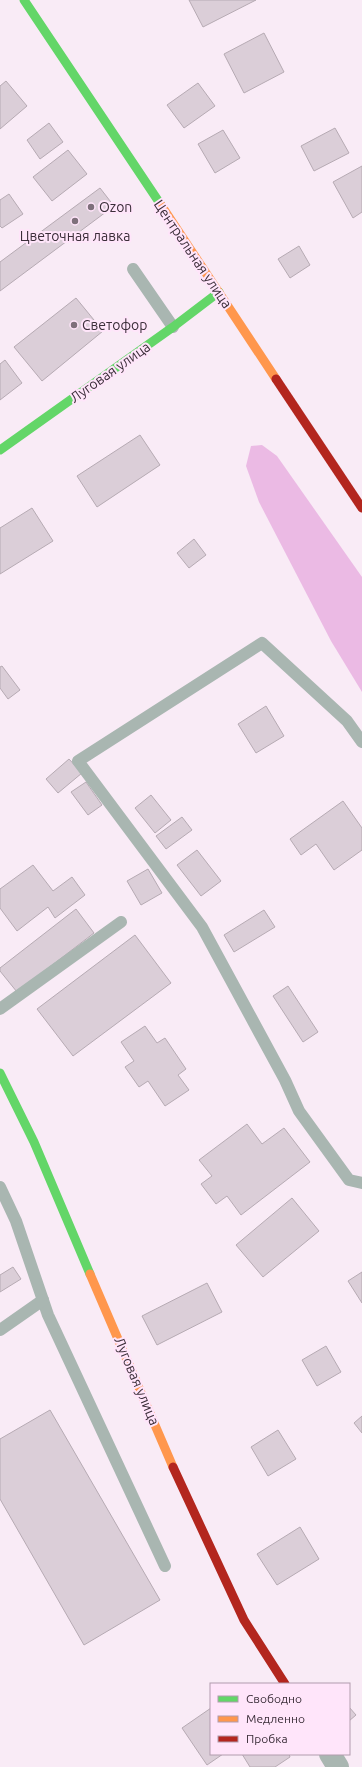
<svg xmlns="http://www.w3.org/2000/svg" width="362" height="1767" viewBox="0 0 362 1767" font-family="Ubuntu,sans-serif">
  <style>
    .forest { fill: #ebbae4 }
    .building { fill: #dbced8; stroke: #b6aab3 }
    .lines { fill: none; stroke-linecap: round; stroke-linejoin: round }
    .lane { stroke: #a9b6b1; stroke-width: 12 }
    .street { stroke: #a9b6b1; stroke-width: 22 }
    .fast { stroke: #63d668; stroke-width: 9 }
    .slow { stroke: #ff974d; stroke-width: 9 }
    .jam { stroke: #b3261e; stroke-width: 9 }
    .poi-dot { fill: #7e707b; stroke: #ffe5fa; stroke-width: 1.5 }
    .labels { text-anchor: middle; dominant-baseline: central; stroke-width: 4; stroke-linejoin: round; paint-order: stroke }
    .poi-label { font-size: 14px; fill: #3b2e39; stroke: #ffe5fa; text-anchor: start }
    .street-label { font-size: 14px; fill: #3b2e39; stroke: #ffe5fa }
  </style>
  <rect width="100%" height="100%" fill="#f9ebf6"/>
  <path class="forest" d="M 262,445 L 277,456 L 362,577 L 362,692 L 331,641 L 259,502 L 246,466 L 251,446 Z"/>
  <g class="building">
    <path d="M 189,0 L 256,0 L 203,27 Z"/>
    <path d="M 264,33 L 284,72 L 244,93 L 224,54 Z"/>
    <path d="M 6,81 L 27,106 L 0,129 L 0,86 Z"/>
    <path d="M 198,83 L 215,106 L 184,128 L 167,105 Z"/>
    <path d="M 49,123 L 63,142 L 40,159 L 27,140 Z"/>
    <path d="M 335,128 L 349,153 L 314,171 L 301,146 Z"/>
    <path d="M 223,130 L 240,158 L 215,173 L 198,144 Z"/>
    <path d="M 68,150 L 87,174 L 52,201 L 33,177 Z"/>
    <path d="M 362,166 L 362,212 L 353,218 L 333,182 Z"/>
    <path d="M 100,188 L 114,206 L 0,291 L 0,262 Z"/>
    <path d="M 9,194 L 23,214 L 2,228 L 0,226 L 0,200 Z"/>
    <path d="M 299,246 L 310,265 L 290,278 L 278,259 Z"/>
    <path d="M 76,298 L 103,331 L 42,381 L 14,347 Z"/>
    <path d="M 5,360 L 22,383 L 0,400 L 0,364 Z"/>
    <path d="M 140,435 L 160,465 L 97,507 L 77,476 Z"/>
    <path d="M 32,508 L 53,541 L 0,574 L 0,528 Z"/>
    <path d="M 194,539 L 206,555 L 189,568 L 177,553 Z"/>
    <path d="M 2,666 L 20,690 L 8,699 L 0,688 L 0,667 Z"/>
    <path d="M 266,706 L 284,736 L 256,753 L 238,724 Z"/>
    <path d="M 69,759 L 82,773 L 58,793 L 46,779 Z"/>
    <path d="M 86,782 L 102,805 L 88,815 L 71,792 Z"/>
    <path d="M 151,795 L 171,820 L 155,833 L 135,808 Z"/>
    <path d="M 343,801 L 362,828 L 362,850 L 334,870 L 316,844 L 301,855 L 290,839 Z"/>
    <path d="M 182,817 L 192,830 L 166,849 L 156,836 Z"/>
    <path d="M 197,850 L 221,881 L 201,896 L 177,865 Z"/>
    <path d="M 33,865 L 53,891 L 72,877 L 85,895 L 55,918 L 48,907 L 17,931 L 0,908 L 0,889 Z"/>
    <path d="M 148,869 L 162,893 L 141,905 L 127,881 Z"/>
    <path d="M 76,909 L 94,933 L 17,992 L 0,971 L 0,968 Z"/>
    <path d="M 264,910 L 275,927 L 234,952 L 224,935 Z"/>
    <path d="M 135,935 L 171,983 L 73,1056 L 37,1009 Z"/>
    <path d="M 288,986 L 318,1032 L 303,1042 L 273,996 Z"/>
    <path d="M 145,1026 L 157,1043 L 165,1038 L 186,1069 L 178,1075 L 189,1090 L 165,1106 L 148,1081 L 139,1087 L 125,1067 L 134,1061 L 121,1042 Z"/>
    <path d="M 247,1124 L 262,1144 L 284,1128 L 310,1162 L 241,1215 L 227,1196 L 216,1204 L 201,1184 L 212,1176 L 199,1160 Z"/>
    <path d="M 292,1198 L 319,1231 L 263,1277 L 236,1245 Z"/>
    <path d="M 13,1267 L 21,1279 L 0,1292 L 0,1275 Z"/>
    <path d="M 362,1272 L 362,1303 L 348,1281 Z"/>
    <path d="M 207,1283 L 222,1312 L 157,1345 L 142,1316 Z"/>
    <path d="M 326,1346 L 341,1372 L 317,1386 L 302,1360 Z"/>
    <path d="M 50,1410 L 160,1600 L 84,1645 L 0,1499 L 0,1439 Z"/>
    <path d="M 362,1416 L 362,1433 L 354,1423 Z"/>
    <path d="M 278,1430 L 296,1459 L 268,1476 L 251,1447 Z"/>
    <path d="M 300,1527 L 319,1559 L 277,1585 L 257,1554 Z"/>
    <path d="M 349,1707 L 356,1715 L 349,1721 Z"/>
    <path d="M 211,1708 L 211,1754 L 223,1754 L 207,1765 L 182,1728 Z"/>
    <path d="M 242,1754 L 289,1754 L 290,1757 L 275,1767 L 250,1767 Z"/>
  </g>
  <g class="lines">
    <g class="lane">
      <path d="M 133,269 L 173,327"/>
      <path d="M 362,742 L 347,721 L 262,643 L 78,761 L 202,927 L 285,1080 L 299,1111 L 349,1180 L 362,1183"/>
      <path d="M 0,1009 L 121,922"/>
      <path d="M 0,1187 L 16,1221 L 48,1315 L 165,1566"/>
      <path d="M 0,1330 L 43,1300"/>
    </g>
    <path class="street" d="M 330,1754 L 338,1767"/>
    <g class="fast">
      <path d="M 24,0 L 161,205"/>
      <path d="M 0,450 L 173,327 L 219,292"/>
      <path d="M 0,1073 L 34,1142 L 90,1274"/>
    </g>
    <g class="slow">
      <path d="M 161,205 L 276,379"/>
      <path d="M 90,1274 L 173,1467"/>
    </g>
    <g class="jam">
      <path d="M 276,379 L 362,508"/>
      <path d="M 173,1467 L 244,1620 L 285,1684"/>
    </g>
  </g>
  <g class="poi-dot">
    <circle cx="91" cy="207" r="4"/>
    <circle cx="75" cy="221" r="4"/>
    <circle cx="74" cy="325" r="4"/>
  </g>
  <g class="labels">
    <g class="poi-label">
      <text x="99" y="207">Ozon</text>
      <text x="75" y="236" text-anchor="middle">Цветочная лавка</text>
      <text x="82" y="325">Светофор</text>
    </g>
    <g class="street-label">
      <text transform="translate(193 254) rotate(56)">Центральная улица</text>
      <text transform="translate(110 372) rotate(-35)">Луговая улица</text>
      <text transform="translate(137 1381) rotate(67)">Луговая улица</text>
    </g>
  </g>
  <rect x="210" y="1683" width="140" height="72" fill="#ffe5fa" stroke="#b19cad"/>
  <rect x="218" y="1696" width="20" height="6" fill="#63d668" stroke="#b19cad"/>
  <text x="246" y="1703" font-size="12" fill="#3b2e39">Свободно</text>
  <rect x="218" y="1716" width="20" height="6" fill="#ff974d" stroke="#b19cad"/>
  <text x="246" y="1723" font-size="12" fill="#3b2e39">Медленно</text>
  <rect x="218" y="1736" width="20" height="6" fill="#b3261e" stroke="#b19cad"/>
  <text x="246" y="1743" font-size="12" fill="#3b2e39">Пробка</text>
</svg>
